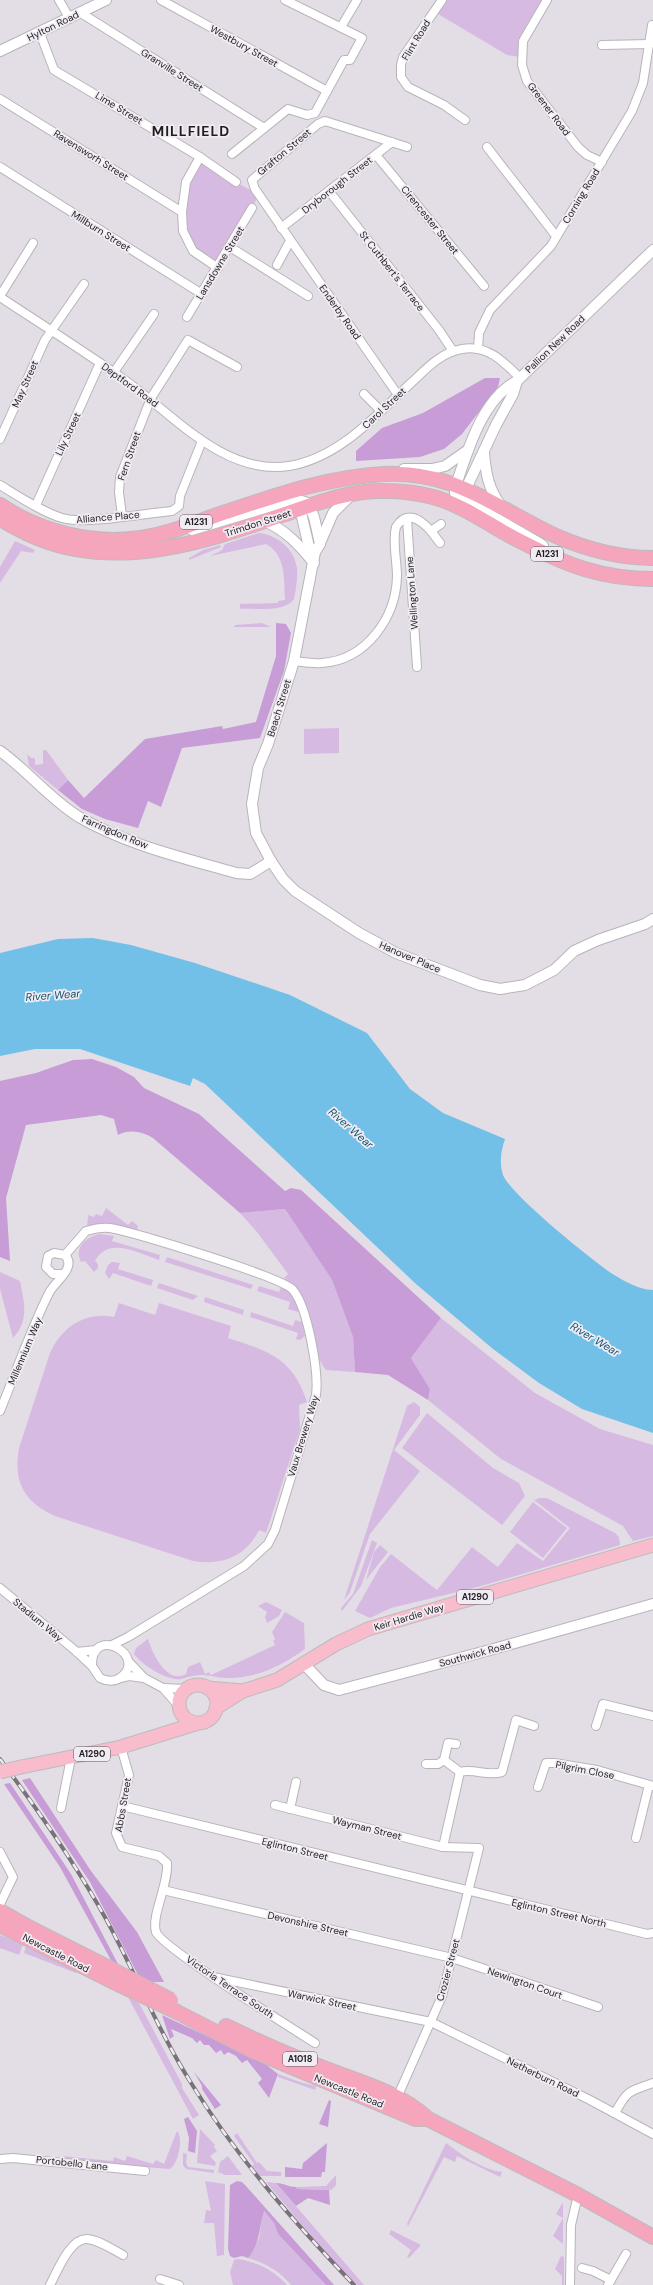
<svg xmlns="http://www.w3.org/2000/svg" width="653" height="2285" viewBox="0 0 653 2285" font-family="'DM Sans',sans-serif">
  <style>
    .green { fill: #d7bae2 }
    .forest { fill: #c79cd7 }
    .water { fill: #72c0e7 }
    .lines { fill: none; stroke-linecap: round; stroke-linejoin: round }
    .minor-casing { stroke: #b8b4ba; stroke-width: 10 }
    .tertiary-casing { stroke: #b8b4ba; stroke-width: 12 }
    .secondary-casing { stroke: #b8b4ba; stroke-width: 14 }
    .primary-casing { stroke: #bcbcbc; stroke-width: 15 }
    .trunk-casing { stroke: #bcbcbc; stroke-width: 16 }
    .minor { stroke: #fff; stroke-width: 8 }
    .tertiary { stroke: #fff; stroke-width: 10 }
    .secondary { stroke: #fff; stroke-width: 12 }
    .primary { stroke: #f8bccd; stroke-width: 13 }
    .trunk { stroke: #f6a6bc; stroke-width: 14 }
    .rail-casing { stroke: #777378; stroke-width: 4 }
    .rail { stroke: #f1ecf3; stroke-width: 2.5; stroke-dasharray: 8; stroke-linecap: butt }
    .primary-bridge-casing { stroke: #bcbcbc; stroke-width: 15; stroke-linecap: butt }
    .trunk-bridge-casing { stroke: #bcbcbc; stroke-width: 16; stroke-linecap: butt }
    .primary-bridge { stroke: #f8bccd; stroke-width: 13 }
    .trunk-bridge { stroke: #f6a6bc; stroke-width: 14 }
    .labels { text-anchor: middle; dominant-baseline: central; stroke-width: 3.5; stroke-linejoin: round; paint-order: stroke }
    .shield { fill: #f1ecf3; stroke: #5f5c5f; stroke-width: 1 }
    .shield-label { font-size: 9px; font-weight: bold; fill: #201e20 }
    .street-label { font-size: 10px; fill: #201e20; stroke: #f1ecf3 }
    .water-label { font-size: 11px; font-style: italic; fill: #10506b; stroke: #f1ecf3 }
    .district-label { font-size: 14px; font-weight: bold; letter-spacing: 1px; fill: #201e20; stroke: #f1ecf3 }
  </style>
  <rect width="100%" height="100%" fill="#e3dee5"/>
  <g class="green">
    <path d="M 442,0 L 547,0 L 528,31 L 521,57 L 507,55 L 433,11 Z"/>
    <path d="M 200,157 L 236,182 L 259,195 L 218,268 L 193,251 L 186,238 L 184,192 Z"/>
    <path d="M 259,533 C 274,534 293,547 296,564 C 299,574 296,588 294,599 C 284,613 256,608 240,609 L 240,604 L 278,603 L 278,601 L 285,600 C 284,579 286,555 266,544 L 210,556 L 222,550 L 225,544 Z"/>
    <path d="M 15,541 L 35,550 L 33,553 L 21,551 L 0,583 L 0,567 Z"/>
    <path d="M 220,545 L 221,547 L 189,560 L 189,558 L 203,550 Z"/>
    <path d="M 262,623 L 271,627 L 234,627 L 235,625 Z"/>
    <path d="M 339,728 L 339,753 L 304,754 L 304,729 Z"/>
    <path d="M 43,750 L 46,750 L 68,780 L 58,790 L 29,766 L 27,754 L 31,758 L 35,758 L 35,765 L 43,764 Z"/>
    <path d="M 106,1208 L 128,1225 L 132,1221 L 138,1226 L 137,1230 L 135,1232 C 117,1226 105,1223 87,1228 L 88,1215 L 94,1217 L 96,1214 L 102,1216 Z"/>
    <path d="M 285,1209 L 332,1280 L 353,1337 L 355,1372 L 326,1370 C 307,1347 314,1308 296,1288 C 293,1284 288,1281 284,1278 L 288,1274 L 257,1232 L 240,1213 Z"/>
    <path d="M 99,1234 L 114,1236 L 112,1241 L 160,1255 L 159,1260 C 138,1253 108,1236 95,1261 L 98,1264 L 98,1268 L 94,1272 L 85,1261 L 81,1262 C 74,1247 85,1238 99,1234 Z"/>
    <path d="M 167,1257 L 253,1285 L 251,1289 L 165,1262 Z"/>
    <path d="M 112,1262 L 120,1263 L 118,1269 L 153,1280 L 151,1286 L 113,1273 L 109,1279 L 105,1273 L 108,1265 Z"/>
    <path d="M 0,1272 L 20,1281 C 24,1302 30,1320 13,1338 L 0,1289 Z"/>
    <path d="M 159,1283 L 198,1296 L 193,1300 L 157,1288 Z"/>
    <path d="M 282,1285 L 289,1289 L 300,1310 L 298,1312 L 288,1309 L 290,1302 L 257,1291 L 259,1286 L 279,1292 Z"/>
    <path d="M 205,1297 L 244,1310 L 243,1315 L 204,1302 Z"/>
    <path d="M 119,1303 L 155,1315 L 159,1303 L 231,1326 L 228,1338 C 268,1351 293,1358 307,1402 L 299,1405 L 300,1429 L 266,1533 L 259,1530 C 246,1557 221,1566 193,1561 L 55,1516 C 24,1502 13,1482 19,1448 L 50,1353 C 62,1327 85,1311 114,1317 Z"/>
    <path d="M 251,1312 L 293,1326 L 295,1320 L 302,1322 L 305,1336 L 300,1340 L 296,1339 L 298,1333 L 250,1317 Z"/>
    <path d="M 441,1318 L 535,1393 L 600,1429 L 653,1445 L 653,1536 L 633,1541 L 623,1526 L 501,1459 L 428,1400 L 430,1389 L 411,1358 Z"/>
    <path d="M 414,1402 L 420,1407 L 420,1415 L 394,1450 L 420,1471 L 370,1534 L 350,1592 L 344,1600 L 407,1406 Z"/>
    <path d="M 427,1413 L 493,1468 L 519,1483 L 525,1496 L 502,1525 L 402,1448 Z"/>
    <path d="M 540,1498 L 547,1498 L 615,1533 L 619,1537 L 620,1545 L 478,1587 L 391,1608 L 370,1618 L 355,1611 L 380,1567 L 391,1554 L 437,1590 L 472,1547 L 498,1567 L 517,1543 L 543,1561 L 570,1528 L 534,1500 Z"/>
    <path d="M 533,1502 L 567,1528 L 543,1558 L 510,1532 Z"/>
    <path d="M 372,1540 L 377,1543 L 361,1586 L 342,1611 L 341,1608 L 353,1594 Z"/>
    <path d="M 380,1545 L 388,1552 L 366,1580 L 374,1552 Z"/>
    <path d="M 266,1602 L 282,1610 L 279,1616 L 267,1623 L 265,1617 L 267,1612 L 258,1606 Z"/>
    <path d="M 285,1612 L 304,1623 L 305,1649 C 281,1666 256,1679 226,1678 C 218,1678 210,1675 202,1675 C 195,1675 188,1677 181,1679 C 167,1681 142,1665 134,1654 L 136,1648 L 148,1639 C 152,1653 167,1685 186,1674 L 188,1667 L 200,1662 L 205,1674 L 209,1672 L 211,1675 L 275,1645 L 273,1641 L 275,1639 L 272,1632 Z"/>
    <path d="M 0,1935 L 23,1944 L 19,1955 L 0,1948 Z"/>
    <path d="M 26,1946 L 77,1971 L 76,1973 L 24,1953 Z"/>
    <path d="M 128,1997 L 139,2003 L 182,2084 L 182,2088 L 199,2115 L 193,2119 Z"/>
    <path d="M 278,2074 L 303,2083 L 316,2086 L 315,2090 L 278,2077 Z"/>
    <path d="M 200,2129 L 215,2145 L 214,2147 L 217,2151 L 210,2156 L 216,2163 L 215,2166 L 197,2163 Z"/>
    <path d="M 177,2131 C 184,2138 178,2164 170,2169 L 77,2162 L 61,2156 L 113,2161 L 114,2157 L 125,2161 L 127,2156 L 153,2164 L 156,2160 L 164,2164 Z"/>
    <path d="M 237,2133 L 257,2163 L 259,2162 L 267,2171 L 281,2172 L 281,2176 L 260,2176 L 252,2166 L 254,2164 L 234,2136 Z"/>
    <path d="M 446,2143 C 462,2155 483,2170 502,2172 L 500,2177 L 457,2156 L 455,2162 L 444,2157 L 408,2226 L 407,2224 Z"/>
    <path d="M 183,2153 L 187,2154 L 186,2162 L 188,2167 L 214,2170 L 214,2173 L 186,2169 L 183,2165 Z"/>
    <path d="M 228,2156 L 242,2175 L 225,2175 L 218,2172 L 220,2162 Z"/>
    <path d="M 336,2175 L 336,2185 L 331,2190 L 297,2189 L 296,2187 L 326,2186 Z"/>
    <path d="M 205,2181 L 225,2184 L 224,2255 L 217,2256 L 214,2223 L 204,2223 L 206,2210 L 211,2211 Z"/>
    <path d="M 266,2182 L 276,2183 L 364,2285 L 357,2285 L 328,2256 Z"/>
    <path d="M 563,2202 L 563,2244 L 553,2236 L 563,2218 L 556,2214 Z"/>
    <path d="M 263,2210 L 274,2223 L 278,2234 L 326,2285 L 291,2285 C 280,2271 265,2263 248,2258 L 259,2238 Z"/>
    <path d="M 391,2230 L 421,2245 L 409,2258 L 407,2257 L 411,2250 L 389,2234 Z"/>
    <path d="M 561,2256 L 564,2257 L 564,2285 L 562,2285 L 562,2276 L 555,2269 Z"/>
    <path d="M 238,2259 C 257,2262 274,2270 287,2285 L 233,2285 L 230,2272 L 234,2260 Z"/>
  </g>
  <g class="forest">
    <path d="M 485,378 L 500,378 L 498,387 L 462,434 L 444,449 L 420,457 L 356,461 L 356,451 L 382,428 L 423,413 Z"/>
    <path d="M 276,623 L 286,624 L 291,633 L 284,671 L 260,738 L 182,748 L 161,807 L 148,801 L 138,828 L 105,819 L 82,809 L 58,790 L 68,780 L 84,798 L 145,739 L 222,726 L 223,729 L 256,722 L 276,656 Z"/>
    <path d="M 92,1059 L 116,1067 L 134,1077 L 144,1088 L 199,1114 L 285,1191 L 291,1188 L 301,1190 L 441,1318 L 411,1358 L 430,1389 L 428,1400 L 388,1375 L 355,1372 L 353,1337 L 332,1280 L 285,1209 L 240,1213 L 153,1138 C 142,1131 129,1129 118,1135 L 114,1119 L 101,1115 L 26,1125 L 6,1198 L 10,1261 L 0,1257 L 0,1081 L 36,1073 L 73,1060 Z"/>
    <path d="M 30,1778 L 91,1871 L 137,1932 L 164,1982 L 151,1982 L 138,1975 L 90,1882 L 22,1780 Z"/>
    <path d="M 10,1783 L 71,1874 L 118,1964 L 112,1962 L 60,1867 L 4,1784 Z"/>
    <path d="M 162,2015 L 264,2063 L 278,2074 L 269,2098 L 258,2083 L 262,2079 L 247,2060 L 242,2063 L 236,2056 L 228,2052 L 224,2055 L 221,2050 L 216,2053 L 209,2045 L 204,2045 L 200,2040 L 197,2043 L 192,2038 L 171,2029 L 174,2036 L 170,2039 Z"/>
    <path d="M 194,2072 L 221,2105 L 215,2109 L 202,2089 L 202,2086 Z"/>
    <path d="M 329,2100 L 331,2101 L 328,2127 L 319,2124 Z"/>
    <path d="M 188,2117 L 197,2131 L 195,2153 L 188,2151 L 189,2138 L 184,2119 Z"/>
    <path d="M 327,2143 L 325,2172 L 322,2172 L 321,2177 L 285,2177 L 285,2167 L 302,2169 L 303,2163 Z"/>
    <path d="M 237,2181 L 242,2182 L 245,2185 L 334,2285 L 326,2285 L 278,2234 L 274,2223 L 264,2211 C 259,2227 260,2244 248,2258 L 242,2256 L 234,2258 L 230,2256 L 228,2249 L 230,2185 Z"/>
    <path d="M 276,2183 C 284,2183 288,2187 296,2187 L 297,2189 L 329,2190 L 330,2205 L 308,2198 L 296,2206 Z"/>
  </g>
  <path class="water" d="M 93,938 L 131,945 L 195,963 L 290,995 L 367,1033 L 410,1089 L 443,1113 L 505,1139 C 501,1151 499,1163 503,1175 C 511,1195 584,1253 604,1268 C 616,1277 638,1290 653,1290 L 653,1433 L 582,1409 L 539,1383 L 493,1349 L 416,1284 L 205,1084 L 193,1078 L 190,1086 L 80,1049 L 35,1049 L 0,1056 L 0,953 L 58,939 Z"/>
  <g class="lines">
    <defs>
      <g id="minor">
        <path d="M 59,0 L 70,19"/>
        <path d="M 161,0 L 327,91"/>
        <path d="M 442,0 L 403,57 L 401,65 L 401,77 L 408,87 L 444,105 L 465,120"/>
        <path d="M 547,0 L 523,41 L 522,65 L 527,81 L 578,147 L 587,155 L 602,162"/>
        <path d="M 81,13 L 264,128"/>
        <path d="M 341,27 L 357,0"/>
        <path d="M 40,33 L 54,70 L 200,157 L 236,182"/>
        <path d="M 602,45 L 650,44"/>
        <path d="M 0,99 L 182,212"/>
        <path d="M 487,147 L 556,236"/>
        <path d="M 232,154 L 288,109 L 307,115 L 315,113 L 344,60 L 350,60 L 362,38 L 285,0"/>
        <path d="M 376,155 L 484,286"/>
        <path d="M 200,157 L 186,182 L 182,212 L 183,231 L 193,251 L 218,268"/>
        <path d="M 0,167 L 202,294"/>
        <path d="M 329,191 L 439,330 L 453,351"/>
        <path d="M 281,228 L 392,142"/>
        <path d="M 230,247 L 308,296"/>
        <path d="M 277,265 L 290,241"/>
        <path d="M 0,296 L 33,243"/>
        <path d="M 0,297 C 41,324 82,350 122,378 C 171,412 223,476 289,466 C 339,458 375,416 411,383 C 425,370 441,352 462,349 C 487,344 504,362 520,378"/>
        <path d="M 187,317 L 252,208"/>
        <path d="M 478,349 L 479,333 L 490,310 L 551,246 L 632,111 L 643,83 L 652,25"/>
        <path d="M 114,372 L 154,314"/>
        <path d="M 364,394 L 381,411"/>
        <path d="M 398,395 L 255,189 L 252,180 L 318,124 L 325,121 L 407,147"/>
        <path d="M 0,439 L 45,340 L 84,284"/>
        <path d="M 0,485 C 18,496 42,512 62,518 C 85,525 145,513 172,511 L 179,506 L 180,496 L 202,441"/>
        <path d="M 36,505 L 100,363"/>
        <path d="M 122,516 L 119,492 L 120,477 L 151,398 L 188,340 L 237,367"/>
        <path d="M 407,519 L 417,667"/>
        <path d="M 440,543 L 431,531 L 441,524"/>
        <path d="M 294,661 C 303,662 313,664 322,663 C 366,660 396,618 397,576 C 397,560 392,542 396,527 C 407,509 421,520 431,531"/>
        <path d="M 65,1255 L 86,1231 C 93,1229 102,1227 110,1228 C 132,1232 283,1277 293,1290 C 308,1308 319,1373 316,1395 L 275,1530 L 268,1544 L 244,1566 L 128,1637 L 112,1645"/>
        <path d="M 0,1411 C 16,1372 30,1331 49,1293 C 55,1281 77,1268 65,1255 L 54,1253 L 48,1256 L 46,1267 L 53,1274 L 62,1274"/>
        <path d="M 0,1588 L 77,1652 L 92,1666 L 100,1678 C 106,1681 114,1682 120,1678 C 150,1656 91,1623 92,1666"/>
        <path d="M 77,1652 L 96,1650"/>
        <path d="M 128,1661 L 144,1678 L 163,1688 L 178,1705"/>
        <path d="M 120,1678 L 129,1676 L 144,1678"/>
        <path d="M 163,1688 L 186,1689"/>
        <path d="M 596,1726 L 603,1704 L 653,1716"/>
        <path d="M 121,1747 L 129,1775 L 116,1833 L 122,1847 L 159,1856 L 167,1863 C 169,1884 151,1915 156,1932 C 160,1946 293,2029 315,2043"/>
        <path d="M 444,1760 L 448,1743 L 456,1744"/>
        <path d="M 444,1760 L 460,1772"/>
        <path d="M 426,1764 L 438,1764 L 444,1760"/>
        <path d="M 538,1787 L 546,1763 L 554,1763 L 597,1770 L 653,1786"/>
        <path d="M 275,1805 L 443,1847 L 479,1848 L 442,1996 L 396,2100"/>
        <path d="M 122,1806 L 647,1934 L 653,1933"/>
        <path d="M 61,1808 L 71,1758"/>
        <path d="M 290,1809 L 296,1782"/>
        <path d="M 636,1838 L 649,1785"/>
        <path d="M 443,1847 L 460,1772 C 474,1768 488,1777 502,1772 L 516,1720 L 534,1726"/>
        <path d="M 0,1852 L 13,1877 L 0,1904"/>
        <path d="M 163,1890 L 452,1958 L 598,2007"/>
        <path d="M 213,1977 L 431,2022 L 590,2100 L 653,2134"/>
        <path d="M 615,2113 C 628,2089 629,2092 653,2083"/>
        <path d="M 0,2159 L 13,2158 L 145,2171"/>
        <path d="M 582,2268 L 593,2271 L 611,2280"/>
        <path d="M 160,2279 L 179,2285"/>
        <path d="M 50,2285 C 57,2272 70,2238 87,2239 C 99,2240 112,2249 123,2255"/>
        <path d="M 570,2285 L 571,2225 L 578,2195"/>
        <path d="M 608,2285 L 626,2254"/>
      </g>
      <g id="tertiary">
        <path d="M 0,51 L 106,0"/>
        <path d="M 484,453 C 486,474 488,488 501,506"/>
        <path d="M 404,469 L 432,469 L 445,466 L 468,450"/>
        <path d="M 456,485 C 468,450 482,399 517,381 L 653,250"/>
        <path d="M 463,495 L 496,425 L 513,394 L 517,381"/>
        <path d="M 299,504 L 309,547 L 315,552"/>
        <path d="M 264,521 C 286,530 299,545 314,563"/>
        <path d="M 192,530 L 295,499 L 308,503 L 314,517 L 320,544 L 315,552 L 294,661 L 268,744 L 258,768 L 252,804 L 256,833 L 271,861 L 283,879 L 295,891 L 359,933 L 396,953 L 480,985 L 500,989 L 525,985 L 554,970 L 574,951 L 598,940 L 645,924 L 653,919"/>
        <path d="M 320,543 L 333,513 L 351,495"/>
        <path d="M 0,751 C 28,771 50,799 79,817 C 127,845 184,858 236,873 L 250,874 L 271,861"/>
        <path d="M 304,1664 L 324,1685 L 339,1690 L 490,1650 L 653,1604"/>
      </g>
      <path id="secondary" d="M 456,485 L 456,493 C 458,499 530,538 542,546"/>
      <g id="primary">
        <circle cx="198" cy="1704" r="19"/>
        <path d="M 207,1688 L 243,1691"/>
        <path d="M 216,1708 L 243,1691 L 277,1680 L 336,1644 L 368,1629 L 653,1545"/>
        <path d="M 21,1767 L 121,1747 L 195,1724"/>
      </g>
      <g id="trunk">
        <path d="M 0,505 C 40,532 93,545 141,538 C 167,534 193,524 217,515 C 272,497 326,477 384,474 C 455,470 497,509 556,536 C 588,550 619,558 653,558"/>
        <path d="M 0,519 C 13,526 26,534 40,539 C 119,570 205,542 282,515 C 315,504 349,490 385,491 C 401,491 418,493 433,497 C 464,505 493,528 522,542 C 566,565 602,579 653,579"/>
        <path d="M 0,1911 L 28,1927 L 113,1970"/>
        <path d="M 0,1925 L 120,1985"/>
        <path d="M 177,2012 L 251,2050 L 416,2119 L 428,2119 L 578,2195 L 653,2237"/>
        <path d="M 226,2026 C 255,2040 283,2053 313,2064 C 349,2079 400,2091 428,2119"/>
      </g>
    </defs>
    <use href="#minor" class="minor-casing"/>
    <use href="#tertiary" class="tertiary-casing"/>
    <use href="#secondary" class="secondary-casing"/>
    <use href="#primary" class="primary-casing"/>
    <use href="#trunk" class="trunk-casing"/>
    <use href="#minor" class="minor"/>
    <use href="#tertiary" class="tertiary"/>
    <use href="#secondary" class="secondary"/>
    <use href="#primary" class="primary"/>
    <use href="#trunk" class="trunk"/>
    <defs>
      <path id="rail" d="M 0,1759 C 38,1810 75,1863 106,1919 C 136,1974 159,2033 193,2086 C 238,2159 295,2223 354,2285"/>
    </defs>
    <use href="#rail" class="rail-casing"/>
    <use href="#rail" class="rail"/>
    <defs>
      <path id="primary-bridge" d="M 0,1772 L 21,1767"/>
      <g id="trunk-bridge">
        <path d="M 113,1970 L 171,2000"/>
        <path d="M 120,1985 L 177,2012"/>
      </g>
    </defs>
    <use href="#primary-bridge" class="primary-bridge-casing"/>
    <use href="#trunk-bridge" class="trunk-bridge-casing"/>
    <use href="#primary-bridge" class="primary-bridge"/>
    <use href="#trunk-bridge" class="trunk-bridge"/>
  </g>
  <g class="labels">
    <g class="shield">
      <rect x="180" y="515" width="32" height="14" rx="3"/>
      <rect x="531" y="547" width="32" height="14" rx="3"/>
      <rect x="457" y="1590" width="36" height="14" rx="3"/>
      <rect x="74" y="1747" width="36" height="14" rx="3"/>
      <rect x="283" y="2052" width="34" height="14" rx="3"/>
    </g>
    <g class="shield-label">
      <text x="196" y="522">A1231</text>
      <text x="547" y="554">A1231</text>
      <text x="475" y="1597">A1290</text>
      <text x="92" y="1754">A1290</text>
      <text x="300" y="2059">A1018</text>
    </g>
    <g class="street-label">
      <text transform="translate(53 26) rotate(-26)">Hylton Road</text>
      <text transform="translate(416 40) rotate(-59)">Flint Road</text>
      <text transform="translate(244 46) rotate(29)">Westbury Street</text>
      <text transform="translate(172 70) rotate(32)">Granville Street</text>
      <text transform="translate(119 108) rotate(31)">Lime Street</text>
      <text transform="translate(549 109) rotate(53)">Greener Road</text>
      <text transform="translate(284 152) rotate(-40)">Grafton Street</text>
      <text transform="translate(91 155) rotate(32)">Ravensworh Street</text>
      <text transform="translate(337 185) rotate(-38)">Dryborough Street</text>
      <text transform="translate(581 196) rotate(-59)">Corning Road</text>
      <text transform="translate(430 220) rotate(51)">Cirencester Street</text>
      <text transform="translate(101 231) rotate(32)">Millburn Street</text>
      <text transform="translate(220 263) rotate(-59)">Lansdowne Street</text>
      <text transform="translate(392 271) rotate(52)">St Cuthbert's Terrace</text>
      <text transform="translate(340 312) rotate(55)">Enderby Road</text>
      <text transform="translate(555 344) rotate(-44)">Pallion New Road</text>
      <text transform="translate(25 384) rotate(-66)">May Street</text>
      <text transform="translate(130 385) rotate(36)">Deptford Road</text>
      <text transform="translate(384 408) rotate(-43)">Carol Street</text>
      <text transform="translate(68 434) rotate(-65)">Lily Street</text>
      <text transform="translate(129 456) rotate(-71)">Fern Street</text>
      <text transform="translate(108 517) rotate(-5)">Alliance Place</text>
      <text transform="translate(258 523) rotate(-18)">Trimdon Street</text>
      <text transform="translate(412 593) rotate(-94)">Wellington Lane</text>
      <text transform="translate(279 708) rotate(-73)">Beach Street</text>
      <text transform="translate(115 832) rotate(23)">Farringdon Row</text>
      <text transform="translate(410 957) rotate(23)">Hanover Place</text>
      <text transform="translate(25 1351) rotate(-67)">Millennium Way</text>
      <text transform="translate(303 1436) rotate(-73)">Vaux Brewery Way</text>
      <text transform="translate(409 1617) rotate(-17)">Keir Hardie Way</text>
      <text transform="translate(38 1620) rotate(40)">Stadium Way</text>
      <text transform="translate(475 1654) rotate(-15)">Southwick Road</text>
      <text transform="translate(585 1770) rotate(11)">Pilgrim Close</text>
      <text transform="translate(123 1805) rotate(-80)">Abbs Street</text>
      <text transform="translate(367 1828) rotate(14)">Wayman Street</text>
      <text transform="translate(295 1849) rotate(14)">Eglinton Street</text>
      <text transform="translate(559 1913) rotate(13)">Eglinton Street North</text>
      <text transform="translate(308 1924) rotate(13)">Devonshire Street</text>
      <text transform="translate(56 1953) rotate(27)">Newcastle Road</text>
      <text transform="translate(448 1970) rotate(-75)">Crozier Street</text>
      <text transform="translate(525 1983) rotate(19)">Newington Court</text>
      <text transform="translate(230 1987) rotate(34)">Victoria Terrace South</text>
      <text transform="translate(322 2000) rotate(12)">Warwick Street</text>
      <text transform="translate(543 2077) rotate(26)">Netherburn Road</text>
      <text transform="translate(349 2091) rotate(22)">Newcastle Road</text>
      <text transform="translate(72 2163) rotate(6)">Portobello Lane</text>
    </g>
    <g class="water-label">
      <text transform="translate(53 995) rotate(-4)">River Wear</text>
      <text transform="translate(351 1128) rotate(41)">River Wear</text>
      <text transform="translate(595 1339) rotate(31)">River Wear</text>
    </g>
    <g class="district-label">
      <text x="191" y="131">MILLFIELD</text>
    </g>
  </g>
</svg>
